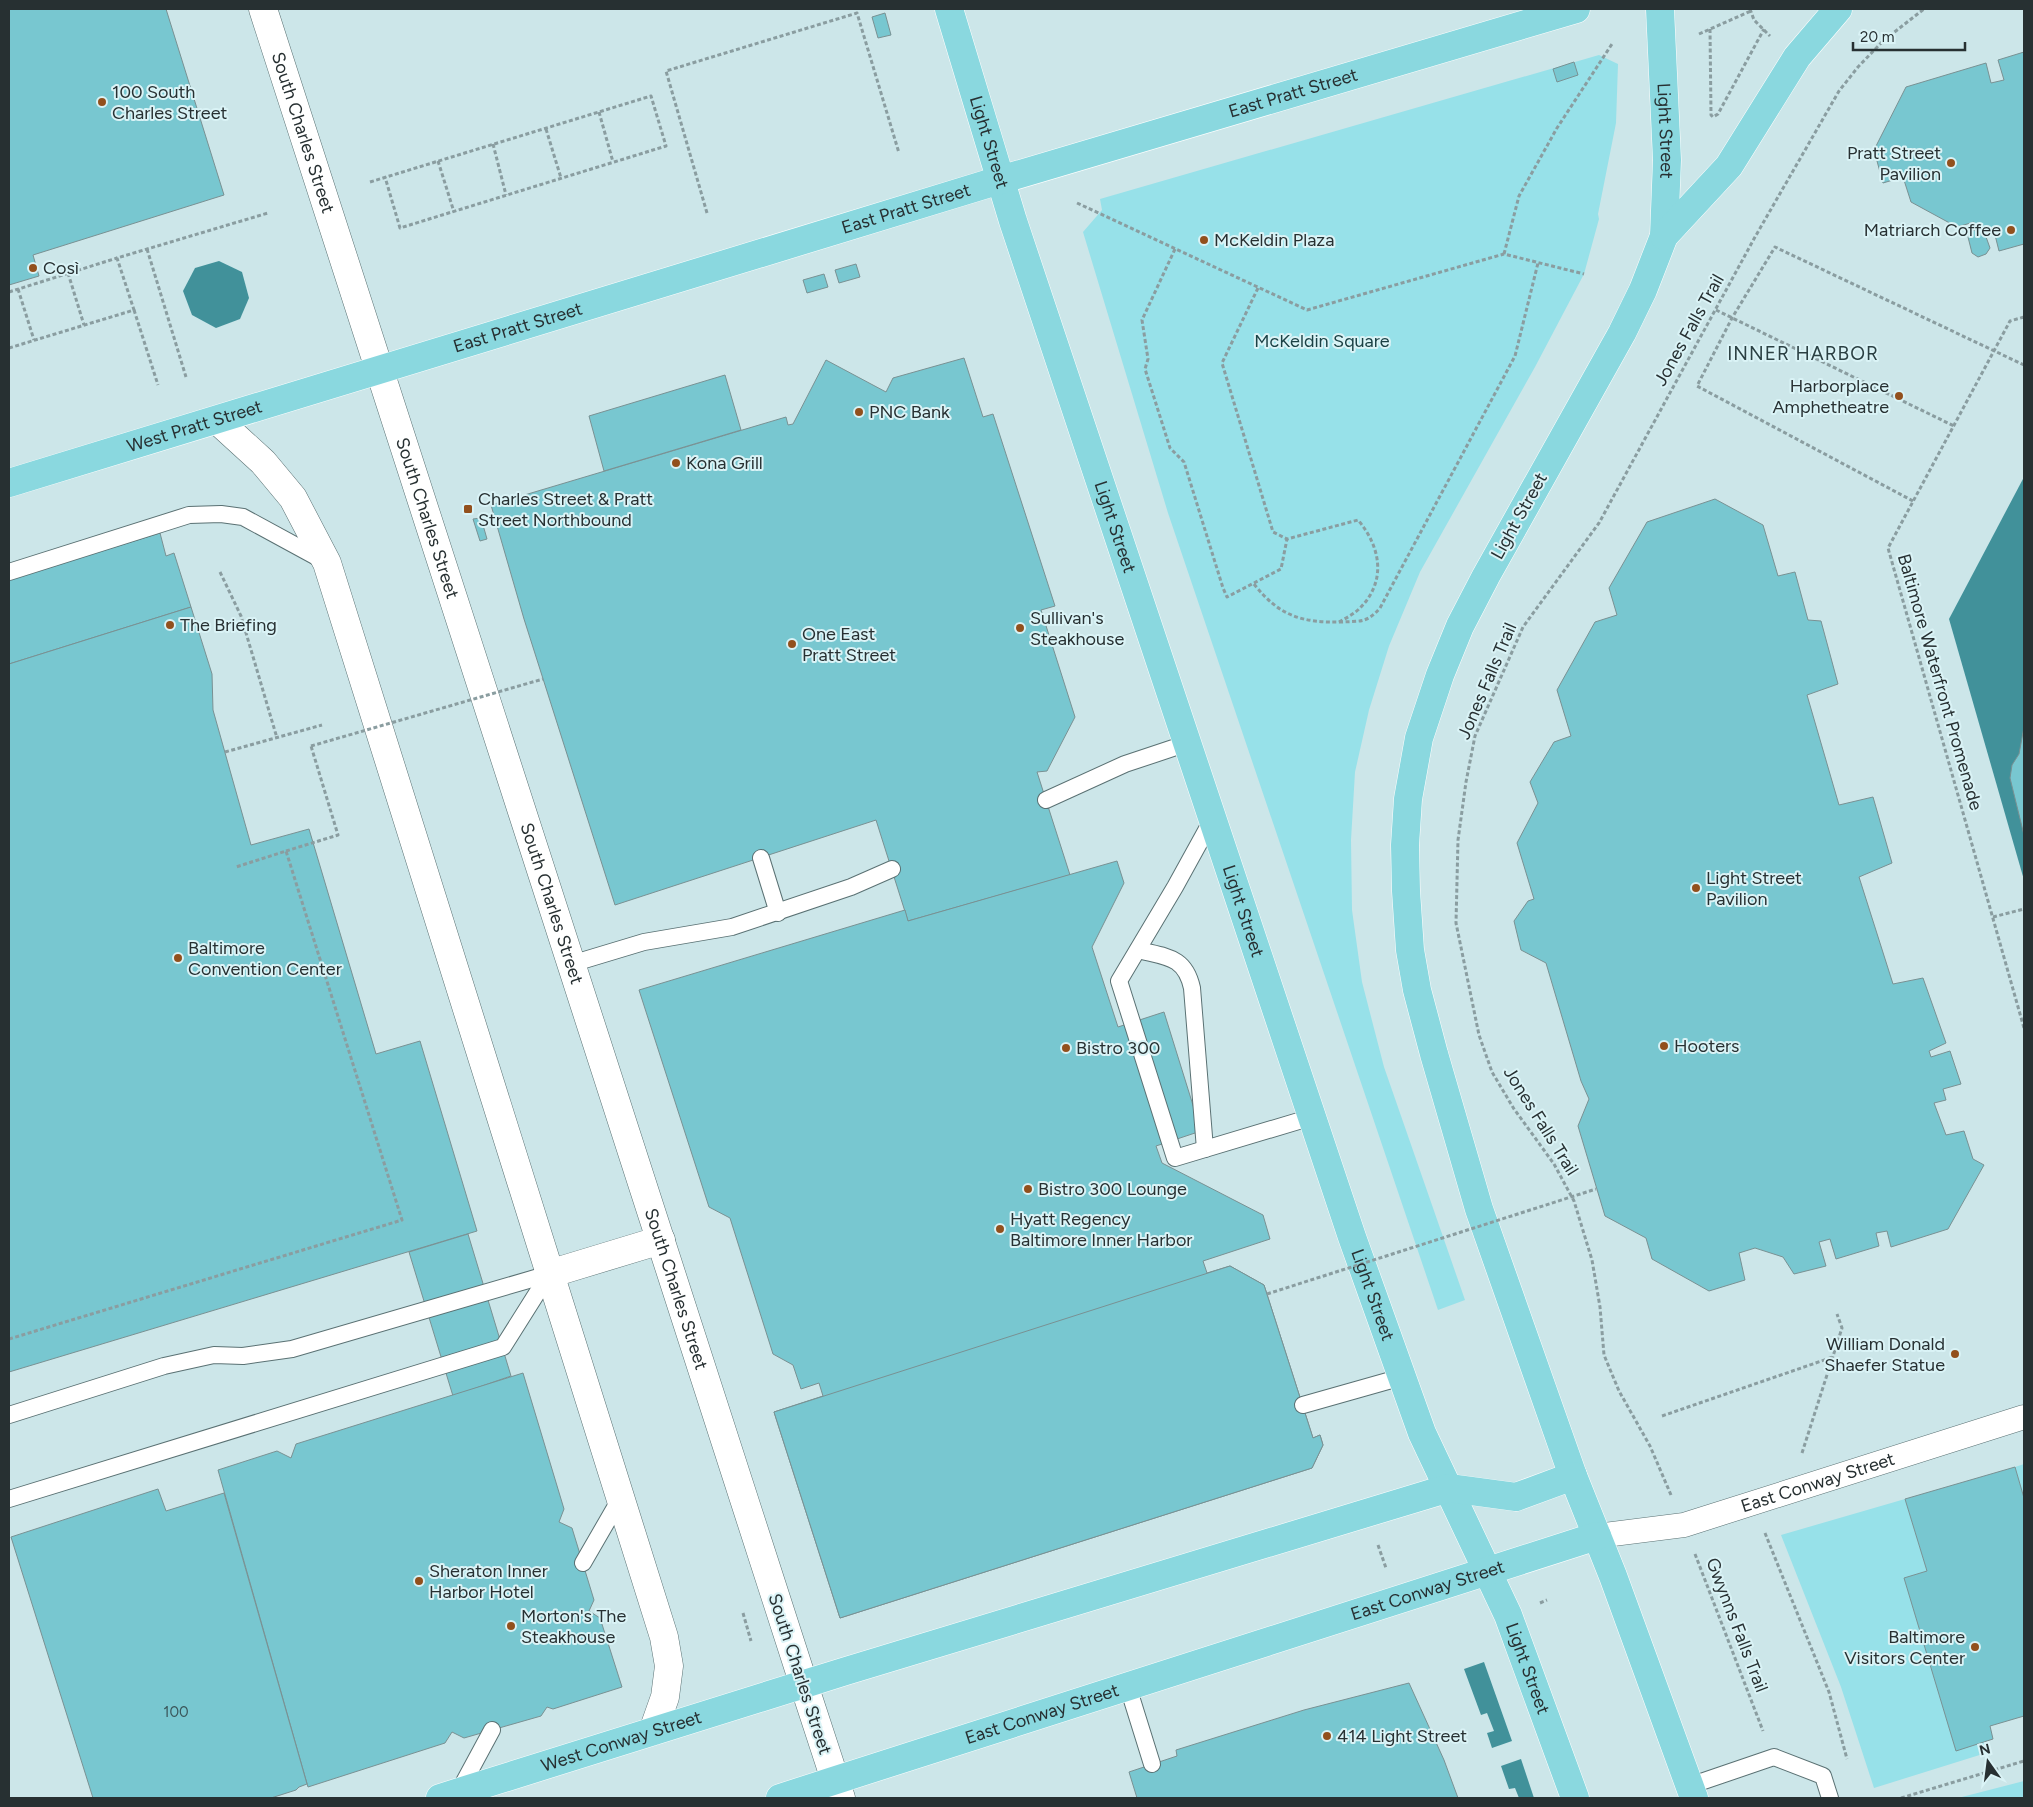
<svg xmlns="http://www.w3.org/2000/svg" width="2033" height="1807" viewBox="0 0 2033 1807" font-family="Figtree,sans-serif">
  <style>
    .green { fill: #97e1e9 }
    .water { fill: #41919a }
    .building { fill: #78c7d0; stroke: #799193 }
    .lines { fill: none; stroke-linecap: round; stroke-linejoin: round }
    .service-casing { stroke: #5a7173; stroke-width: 18 }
    .pedestrian-casing { stroke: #5a7173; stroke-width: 25 }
    .minor-casing { stroke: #5a7173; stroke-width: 29 }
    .tertiary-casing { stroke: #5a7173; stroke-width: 29 }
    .secondary-casing { stroke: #5a7173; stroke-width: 29 }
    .primary-casing { stroke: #fff; stroke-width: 29 }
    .path { stroke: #8a9da0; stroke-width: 3; stroke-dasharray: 4 2.5; stroke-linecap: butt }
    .service { stroke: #fff; stroke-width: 16 }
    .pedestrian { stroke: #fff; stroke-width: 24 }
    .minor { stroke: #fff; stroke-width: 28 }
    .tertiary { stroke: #fff; stroke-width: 28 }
    .secondary { stroke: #fff; stroke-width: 28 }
    .primary { stroke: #8ad8df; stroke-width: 28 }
    .path-bridge { stroke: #8a9da0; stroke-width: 3; stroke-dasharray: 4 2.5; stroke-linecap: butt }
    .poi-dot { fill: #92501d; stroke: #daf3f6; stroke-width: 2 }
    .labels { text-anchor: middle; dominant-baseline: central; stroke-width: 4; stroke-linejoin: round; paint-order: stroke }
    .number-label { font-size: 15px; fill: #3b565a }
    .poi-label { font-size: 18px; fill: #273032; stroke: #daf3f6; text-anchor: start }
    .street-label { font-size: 18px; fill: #273032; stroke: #daf3f6 }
    .park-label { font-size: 18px; fill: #1b4145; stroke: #daf3f6 }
    .neighbourhood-label { font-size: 19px; letter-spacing: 1px; fill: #2b4043; stroke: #daf3f6 }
  </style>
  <rect width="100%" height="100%" fill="#cce6e9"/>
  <g class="green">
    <path d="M 1599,55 L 1618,64 L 1616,123 L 1598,214 L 1599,219 L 1584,274 L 1535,367 L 1420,572 L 1389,646 L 1369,710 L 1355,772 L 1351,840 L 1352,910 L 1362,982 L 1384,1067 L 1465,1300 L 1438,1310 L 1168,513 L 1083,232 L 1102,210 L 1100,199 Z"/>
    <path d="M 2024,1464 L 2024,1498 L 2015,1467 Z"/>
    <path d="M 1905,1499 L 1927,1571 L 1904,1578 L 1956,1750 L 1984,1742 L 1986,1753 L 1874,1788 L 1841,1687 L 1781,1535 Z"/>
    <path d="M 2024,1781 L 2024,1798 L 1958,1798 Z"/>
  </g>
  <g class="water">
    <path d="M 219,261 L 242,272 L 249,298 L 240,319 L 216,328 L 192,315 L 183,291 L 195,268 Z"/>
    <path d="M 2024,477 L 2024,880 L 1949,619 Z"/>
    <path d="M 1484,1662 L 1512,1741 L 1492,1748 L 1487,1733 L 1494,1731 L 1487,1713 L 1481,1715 L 1464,1669 Z"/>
    <path d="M 1521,1759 L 1534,1798 L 1519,1798 L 1515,1788 L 1509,1789 L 1501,1766 Z"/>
  </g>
  <g class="building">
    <path d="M 9,9 L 166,9 L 224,195 L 33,255 L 39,276 L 9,285 Z"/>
    <path d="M 885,13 L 891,35 L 878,38 L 872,17 Z"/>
    <path d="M 2024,52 L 2024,244 L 1999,251 L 1994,231 L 1985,234 L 1990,248 L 1986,254 L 1978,257 L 1972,253 L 1968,237 L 1971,231 L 1976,230 L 1974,222 L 1957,227 L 1911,202 L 1903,177 L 1883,183 L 1874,150 L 1906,87 L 1986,63 L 1991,83 L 2004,80 L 1998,60 Z"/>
    <path d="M 1574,62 L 1578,75 L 1557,82 L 1553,69 Z"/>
    <path d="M 856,264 L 860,277 L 839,283 L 835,270 Z"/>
    <path d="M 824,274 L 828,287 L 807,293 L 803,280 Z"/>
    <path d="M 964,358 L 983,417 L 993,414 L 1055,606 L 1041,610 L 1075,717 L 1047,771 L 1037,772 L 1070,875 L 908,921 L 876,820 L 615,905 L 524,619 L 491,505 L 786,417 L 788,425 L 793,424 L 826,360 L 886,392 L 893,378 Z"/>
    <path d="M 725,375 L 741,430 L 604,471 L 589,416 Z"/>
    <path d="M 1715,499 L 1763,525 L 1778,576 L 1795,572 L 1808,620 L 1821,621 L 1838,684 L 1807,695 L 1839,805 L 1873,797 L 1892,863 L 1859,877 L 1893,984 L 1923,978 L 1946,1043 L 1929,1051 L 1931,1057 L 1950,1051 L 1961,1084 L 1943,1089 L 1946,1100 L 1934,1103 L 1946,1135 L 1964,1131 L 1973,1159 L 1984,1165 L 1948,1229 L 1891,1247 L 1887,1231 L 1876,1233 L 1879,1246 L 1836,1259 L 1830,1239 L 1819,1242 L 1826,1266 L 1794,1274 L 1783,1257 L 1755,1248 L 1739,1253 L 1745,1280 L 1709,1291 L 1652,1259 L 1646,1238 L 1605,1216 L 1578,1126 L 1589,1099 L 1581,1081 L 1546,963 L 1521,950 L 1514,921 L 1528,901 L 1534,899 L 1517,843 L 1538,803 L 1530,782 L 1554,742 L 1571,736 L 1557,690 L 1595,622 L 1617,615 L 1609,588 L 1647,522 Z"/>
    <path d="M 481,518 L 487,539 L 480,541 L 473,519 Z"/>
    <path d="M 160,533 L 166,556 L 174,553 L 191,607 L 9,664 L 9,579 Z"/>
    <path d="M 191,607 L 212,674 L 213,710 L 251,845 L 309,829 L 376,1054 L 420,1041 L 477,1231 L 9,1372 L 9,664 Z"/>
    <path d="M 2024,727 L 2024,835 L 2010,778 L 2012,765 L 2019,754 Z"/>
    <path d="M 1117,861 L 1124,883 L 1092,947 L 1118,1027 L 1164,1012 L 1201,1131 L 1156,1146 L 1162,1163 L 1263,1215 L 1270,1239 L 1203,1261 L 1207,1273 L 1230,1266 L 1264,1285 L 1313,1438 L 1320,1435 L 1323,1445 L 1312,1468 L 840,1618 L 774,1412 L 823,1396 L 819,1383 L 801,1389 L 793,1365 L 773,1354 L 730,1218 L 709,1207 L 639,990 L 905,910 L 908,921 Z"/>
    <path d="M 468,1234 L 511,1376 L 453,1396 L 409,1252 Z"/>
    <path d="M 1230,1266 L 1264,1285 L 1313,1438 L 1320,1435 L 1323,1445 L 1312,1468 L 840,1618 L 774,1412 Z"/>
    <path d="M 523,1373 L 564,1509 L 559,1522 L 572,1528 L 594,1600 L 589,1611 L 600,1618 L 622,1687 L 553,1709 L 547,1707 L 541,1716 L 464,1738 L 452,1732 L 445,1743 L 308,1787 L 218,1470 L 277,1451 L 291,1458 L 296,1444 Z"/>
    <path d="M 2015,1467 L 2024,1498 L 2024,1716 L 1990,1726 L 1993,1739 L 1956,1751 L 1904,1578 L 1927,1571 L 1905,1499 Z"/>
    <path d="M 158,1489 L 166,1511 L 224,1493 L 307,1784 L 299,1787 L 296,1790 L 271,1798 L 93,1798 L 11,1537 Z"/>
    <path d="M 1409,1683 L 1444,1760 L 1458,1798 L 1137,1798 L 1129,1772 L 1177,1756 L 1176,1750 L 1304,1710 Z"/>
  </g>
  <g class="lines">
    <defs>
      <g id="service">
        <path d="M 9,572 L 189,515 L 221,514 L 243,517 L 324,561"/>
        <path d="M 1046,800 L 1125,764 L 1188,743"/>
        <path d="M 1213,818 L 1175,887 L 1119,981 L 1175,1158 L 1312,1117"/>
        <path d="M 761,858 L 778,913"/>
        <path d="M 1138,950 C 1166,957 1185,956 1192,988 L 1205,1149"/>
        <path d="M 571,964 L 644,942 L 732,927 L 851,887 L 892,869"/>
        <path d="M 1303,1405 L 1402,1377"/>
        <path d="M 9,1415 L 164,1366 L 214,1355 L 243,1356 L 292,1349 L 549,1274"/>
        <path d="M 9,1499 L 503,1347 L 549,1274"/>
        <path d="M 583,1563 L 620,1499"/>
        <path d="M 1128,1687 L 1152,1764"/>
        <path d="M 1689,1786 L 1774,1757 L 1823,1776 L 1830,1798"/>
        <path d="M 458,1793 L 492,1730"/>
      </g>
      <g id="pedestrian">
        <path id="s1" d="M 1597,1536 L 1684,1525 L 2024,1417"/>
      </g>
      <g id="minor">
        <path d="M 217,420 L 263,462 L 293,498 L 327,563 L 664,1637 L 669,1666 L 665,1697 L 653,1731"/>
        <path d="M 549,1274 L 661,1240"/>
      </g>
      <path id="tertiary" d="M 804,1685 L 841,1798"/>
      <g id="secondary">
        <path id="s2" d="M 263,9 L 804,1685"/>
      </g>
      <g id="primary">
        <path id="s3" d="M 949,9 L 1013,221 L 1352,1237 L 1422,1433 L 1508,1615 L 1575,1798"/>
        <path id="s4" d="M 1660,9 L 1667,160 L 1664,236 L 1643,290 L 1622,333 L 1486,576 L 1460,626 L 1440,675 L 1419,738 L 1408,799 L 1405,845 L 1406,891 L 1410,950 L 1417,990 L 1434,1054 L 1479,1209 L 1573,1476 L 1613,1576 L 1694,1798"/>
        <path d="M 1664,236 L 1729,166 L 1797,57 L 1838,9"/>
        <path id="s5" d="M 9,483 L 1000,180 L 1576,9"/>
        <path id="s6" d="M 440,1798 L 846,1671 L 1449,1488 L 1516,1497 L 1573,1476"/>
        <path id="s7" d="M 780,1798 L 1597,1536"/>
      </g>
    </defs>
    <use href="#service" class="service-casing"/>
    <use href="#pedestrian" class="pedestrian-casing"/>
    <use href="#minor" class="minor-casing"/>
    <use href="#tertiary" class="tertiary-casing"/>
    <use href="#secondary" class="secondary-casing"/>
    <use href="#primary" class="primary-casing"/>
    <g class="path">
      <path d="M 1750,9 L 1754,20 L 1770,36"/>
      <path d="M 1710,29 L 1711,115 L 1713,117 L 1718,114 L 1764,29"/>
      <path d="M 1699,34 L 1751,11"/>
      <path d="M 599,112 L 613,162"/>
      <path d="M 546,129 L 561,178"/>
      <path d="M 493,144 L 506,195"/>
      <path d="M 438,161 L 454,212"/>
      <path d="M 370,182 L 651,96 L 666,146 L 400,228 L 385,177"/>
      <path d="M 1077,203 L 1307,310 L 1504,254 L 1584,274"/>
      <path d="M 707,213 L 666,71 L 857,13 L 899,153"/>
      <path d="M 147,249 L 186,377"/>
      <path d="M 1175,249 L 1142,320 L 1148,359 L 1145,369 L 1170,448 L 1184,462 L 1223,588 L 1227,597 L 1281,569 L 1287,539"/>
      <path d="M 1504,254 L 1519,196 L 1557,128 L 1612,44"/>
      <path d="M 68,273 L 84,325"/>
      <path d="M 1258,288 L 1222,363 L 1273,532 L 1287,539 L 1358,520 C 1381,547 1387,582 1359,609 C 1354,614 1346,618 1339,622"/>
      <path d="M 18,289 L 34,340"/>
      <path d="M 9,292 L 117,258"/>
      <path d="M 134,310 L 158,385"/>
      <path d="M 1716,310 L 1954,426"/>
      <path d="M 2024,317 L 2010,321 L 1888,548 L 2024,1028"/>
      <path d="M 9,348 L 134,310 L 117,258 L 268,213"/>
      <path d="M 1913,501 L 1697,386 L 1732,318 L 1775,247 L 2024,365"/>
      <path d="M 220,572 L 241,616 L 277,738"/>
      <path d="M 1254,584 C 1279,616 1302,623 1342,622 C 1361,621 1367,623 1380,608 L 1515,356 L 1538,263"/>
      <path d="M 225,752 L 322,725"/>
      <path d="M 286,851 L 338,835 L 311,746"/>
      <path d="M 1993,917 L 2024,909"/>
      <path d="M 9,1339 L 402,1220 L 286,851 L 236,867"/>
      <path d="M 1662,1416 L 1833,1357"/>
      <path d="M 1802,1453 L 1842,1328 L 1837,1314"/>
      <path d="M 1671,1495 L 1650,1446 L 1619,1391 L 1604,1355 L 1600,1307 L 1592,1260 L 1574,1201 L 1554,1164 L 1514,1109 L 1492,1072 L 1479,1035 L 1456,923 L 1458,840 L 1466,782 L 1475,736 L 1523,627 L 1599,523 L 1755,237 L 1839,91 L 1858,67 L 1883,41 L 1924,9"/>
      <path d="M 1765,1533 L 1829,1692 L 1847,1759"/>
      <path d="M 1378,1545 L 1386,1568"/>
      <path d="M 1695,1554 L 1763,1731"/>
      <path d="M 1540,1603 L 1547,1600"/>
      <path d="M 743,1613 L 751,1641"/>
      <path d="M 1901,1798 L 2024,1761"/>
    </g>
    <use href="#service" class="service"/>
    <use href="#pedestrian" class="pedestrian"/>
    <use href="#minor" class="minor"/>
    <use href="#tertiary" class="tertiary"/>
    <use href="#secondary" class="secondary"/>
    <use href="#primary" class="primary"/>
    <g class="path-bridge">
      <path d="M 311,746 L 543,679"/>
      <path d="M 1267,1294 L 1596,1189"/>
    </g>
  </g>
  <g class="poi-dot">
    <circle cx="102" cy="102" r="5"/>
    <circle cx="1951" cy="163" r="5"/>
    <circle cx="2011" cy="230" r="5"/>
    <circle cx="1204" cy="240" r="5"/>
    <circle cx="33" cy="268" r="5"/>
    <circle cx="1899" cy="396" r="5"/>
    <circle cx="859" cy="412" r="5"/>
    <circle cx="676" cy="463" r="5"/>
    <rect x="463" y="504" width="10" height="10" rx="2.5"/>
    <circle cx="170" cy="625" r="5"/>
    <circle cx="1020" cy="628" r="5"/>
    <circle cx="792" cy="644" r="5"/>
    <circle cx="1696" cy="888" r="5"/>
    <circle cx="178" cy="958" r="5"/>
    <circle cx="1664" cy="1046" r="5"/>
    <circle cx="1066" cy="1048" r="5"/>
    <circle cx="1028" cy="1189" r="5"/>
    <circle cx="1000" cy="1229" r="5"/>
    <circle cx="1955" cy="1354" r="5"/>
    <circle cx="419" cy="1581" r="5"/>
    <circle cx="511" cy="1626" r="5"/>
    <circle cx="1975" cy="1647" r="5"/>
    <circle cx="1327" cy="1736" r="5"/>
  </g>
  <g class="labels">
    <g class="number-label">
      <text x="176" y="1712">100</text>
    </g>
    <g class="poi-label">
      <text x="112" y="92">100 South<tspan x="112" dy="21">Charles Street</tspan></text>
      <text x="1941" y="153" text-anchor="end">Pratt Street<tspan x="1941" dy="21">Pavilion</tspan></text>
      <text x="2001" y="230" text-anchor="end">Matriarch Coffee</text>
      <text x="1214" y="240">McKeldin Plaza</text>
      <text x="43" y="268">Così</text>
      <text x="1889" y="386" text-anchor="end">Harborplace<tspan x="1889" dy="21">Amphetheatre</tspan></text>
      <text x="869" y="412">PNC Bank</text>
      <text x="686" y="463">Kona Grill</text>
      <text x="478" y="499">Charles Street &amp; Pratt<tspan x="478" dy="21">Street Northbound</tspan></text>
      <text x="1030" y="618">Sullivan's<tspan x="1030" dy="21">Steakhouse</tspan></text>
      <text x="180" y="625">The Briefing</text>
      <text x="802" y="634">One East<tspan x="802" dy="21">Pratt Street</tspan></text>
      <text x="1706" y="878">Light Street<tspan x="1706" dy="21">Pavilion</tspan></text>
      <text x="188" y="948">Baltimore<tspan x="188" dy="21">Convention Center</tspan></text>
      <text x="1674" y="1046">Hooters</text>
      <text x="1076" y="1048">Bistro 300</text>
      <text x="1038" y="1189">Bistro 300 Lounge</text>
      <text x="1010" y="1219">Hyatt Regency<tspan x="1010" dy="21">Baltimore Inner Harbor</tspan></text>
      <text x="1945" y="1344" text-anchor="end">William Donald<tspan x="1945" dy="21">Shaefer Statue</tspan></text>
      <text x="429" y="1571">Sheraton Inner<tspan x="429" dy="21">Harbor Hotel</tspan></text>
      <text x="521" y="1616">Morton's The<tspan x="521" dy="21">Steakhouse</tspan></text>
      <text x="1965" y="1637" text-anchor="end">Baltimore<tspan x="1965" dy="21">Visitors Center</tspan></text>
      <text x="1337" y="1736">414 Light Street</text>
    </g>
    <g class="street-label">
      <text stroke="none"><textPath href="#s5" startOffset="1342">East Pratt Street</textPath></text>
      <text stroke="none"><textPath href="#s4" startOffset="122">Light Street</textPath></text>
      <text stroke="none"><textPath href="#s2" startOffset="130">South Charles Street</textPath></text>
      <text stroke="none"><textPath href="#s3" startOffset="139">Light Street</textPath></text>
      <text stroke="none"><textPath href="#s5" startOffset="938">East Pratt Street</textPath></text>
      <text stroke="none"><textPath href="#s5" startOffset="532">East Pratt Street</textPath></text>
      <text transform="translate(1689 330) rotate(-61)">Jones Falls Trail</text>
      <text stroke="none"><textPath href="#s5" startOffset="194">West Pratt Street</textPath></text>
      <text transform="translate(1519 516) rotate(-61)">Light Street</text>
      <text stroke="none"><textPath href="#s2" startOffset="535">South Charles Street</textPath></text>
      <text stroke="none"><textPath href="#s3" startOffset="544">Light Street</textPath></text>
      <text transform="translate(1487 681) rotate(-67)">Jones Falls Trail</text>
      <text transform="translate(1940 682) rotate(74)">Baltimore Waterfront Promenade</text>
      <text stroke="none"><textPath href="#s2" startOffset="940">South Charles Street</textPath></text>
      <text stroke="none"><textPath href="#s3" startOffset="949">Light Street</textPath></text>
      <text transform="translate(1541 1121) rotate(58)">Jones Falls Trail</text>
      <text stroke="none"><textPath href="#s2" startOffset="1345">South Charles Street</textPath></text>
      <text stroke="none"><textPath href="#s3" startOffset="1354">Light Street</textPath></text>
      <text stroke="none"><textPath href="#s1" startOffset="228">East Conway Street</textPath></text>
      <text stroke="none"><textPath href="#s7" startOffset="680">East Conway Street</textPath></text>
      <text transform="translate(1737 1625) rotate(69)">Gwynns Falls Trail</text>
      <text stroke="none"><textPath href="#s3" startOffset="1759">Light Street</textPath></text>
      <text transform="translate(800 1674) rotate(72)">South Charles Street</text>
      <text stroke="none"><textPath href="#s7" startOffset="275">East Conway Street</textPath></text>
      <text stroke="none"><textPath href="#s6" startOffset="190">West Conway Street</textPath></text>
    </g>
    <g class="park-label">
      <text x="1322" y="341">McKeldin Square</text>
    </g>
    <g class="neighbourhood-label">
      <text x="1803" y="353">INNER HARBOR</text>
    </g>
  </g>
  <rect width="2033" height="1807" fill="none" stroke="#273032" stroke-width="20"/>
  <g transform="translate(1988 1762) rotate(346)" stroke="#daf3f6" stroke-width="4" paint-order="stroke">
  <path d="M0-4L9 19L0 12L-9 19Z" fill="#273032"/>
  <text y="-8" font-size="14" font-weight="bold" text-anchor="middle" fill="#273032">N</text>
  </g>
  <path d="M1853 42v8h112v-8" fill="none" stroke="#273032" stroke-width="2.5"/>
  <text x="1860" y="42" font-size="15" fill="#273032" stroke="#daf3f6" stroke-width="4" paint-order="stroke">20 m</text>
</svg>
